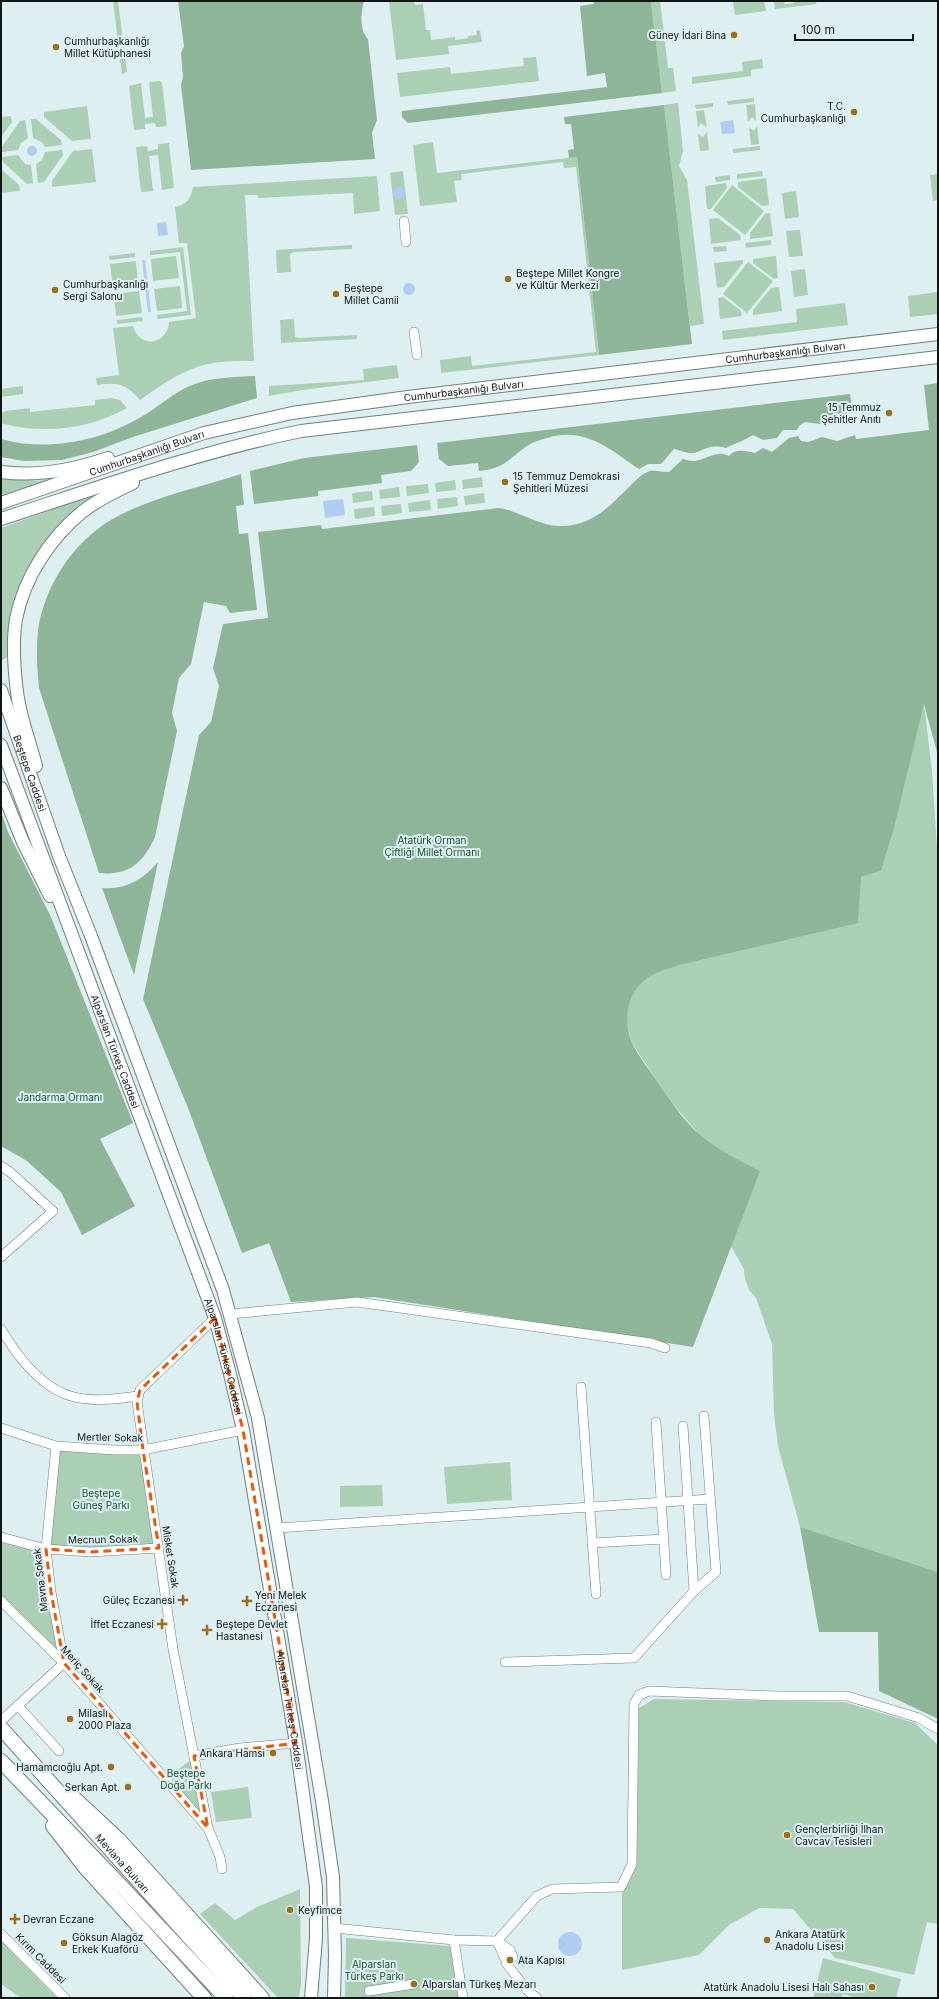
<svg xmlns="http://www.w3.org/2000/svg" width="939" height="1999" viewBox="0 0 939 1999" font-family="Inter,sans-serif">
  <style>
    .green { fill: #abcfb4 }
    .forest { fill: #8fb598 }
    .water { fill: #aecdf0 }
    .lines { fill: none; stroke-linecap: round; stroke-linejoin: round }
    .minor-casing { stroke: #6f7f80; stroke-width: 10 }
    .major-casing { stroke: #6f7f80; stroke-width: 14 }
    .highway-casing { stroke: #6f7f80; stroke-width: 16 }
    .minor { stroke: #fff; stroke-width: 9 }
    .major { stroke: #fff; stroke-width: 12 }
    .highway { stroke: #fff; stroke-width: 14 }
    .marked { fill: none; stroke: #e8590c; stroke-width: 3; stroke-dasharray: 8 5; stroke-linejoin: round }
    .poi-dot { fill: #9b6f1e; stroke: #ddeff0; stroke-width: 1.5 }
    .labels { text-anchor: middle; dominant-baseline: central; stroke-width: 4; stroke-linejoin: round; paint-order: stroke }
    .poi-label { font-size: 10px; fill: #101616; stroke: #ddeff0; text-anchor: start }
    .street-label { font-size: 10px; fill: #101616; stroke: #ddeff0 }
    .park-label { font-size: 10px; fill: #17542e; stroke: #ddeff0 }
  </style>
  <rect width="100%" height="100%" fill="#ddeff0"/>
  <g class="green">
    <path d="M 113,1 L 118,1 L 127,72 L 122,74 Z"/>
    <path d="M 389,1 L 414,1 L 415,5 L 423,4 L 426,30 L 430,30 L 431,40 L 455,37 L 455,40 L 468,38 L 468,36 L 477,35 L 476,31 L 480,30 L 482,42 L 448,46 L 449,54 L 396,60 Z"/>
    <path d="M 651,1 L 660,1 L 668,68 L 673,68 L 676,91 L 662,93 Z"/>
    <path d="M 733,1 L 764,1 L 766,11 L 735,15 Z"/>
    <path d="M 774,1 L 784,1 L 785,4 L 794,3 L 794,1 L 815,1 L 817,4 L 775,9 Z"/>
    <path d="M 536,57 L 539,81 L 400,97 L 397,73 L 450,67 L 451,74 L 524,66 L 523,58 Z"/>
    <path d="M 762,59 L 763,68 L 751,70 L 751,76 L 692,84 L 692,77 L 743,71 L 742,62 Z"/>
    <path d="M 149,82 L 160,81 L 162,83 L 167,126 L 156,127 L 155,123 L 145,124 L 145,129 L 134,130 L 129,86 L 141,83 L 145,118 L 153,117 Z"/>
    <path d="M 754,98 L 754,102 L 728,105 L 727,101 Z"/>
    <path d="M 678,103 L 683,151 L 679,166 L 687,180 L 704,324 L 690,326 L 664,105 Z"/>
    <path d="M 713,103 L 713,107 L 696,109 L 695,105 Z"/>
    <path d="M 755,104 L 756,121 L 752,117 L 748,122 L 746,105 Z"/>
    <path d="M 87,106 L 91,139 L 72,141 L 44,117 L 44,112 Z"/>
    <path d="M 704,110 L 707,127 L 701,123 L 698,128 L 696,111 Z"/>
    <path d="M 11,116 L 12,122 L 1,137 L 1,117 Z"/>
    <path d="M 31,119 L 36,119 L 61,140 L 62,145 L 45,147 L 42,142 L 33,138 Z"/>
    <path d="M 25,120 L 28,138 L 21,143 L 18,150 L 2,152 L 1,148 L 20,121 Z"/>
    <path d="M 757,126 L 759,144 L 751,145 L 749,127 L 754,131 Z"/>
    <path d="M 707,132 L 709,150 L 700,151 L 698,134 L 703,137 Z"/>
    <path d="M 433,142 L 437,173 L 577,157 L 599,355 L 441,373 L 440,360 L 471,356 L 472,366 L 596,352 L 576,167 L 564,168 L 563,162 L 461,174 L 462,180 L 454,181 L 457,202 L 420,206 L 413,145 Z"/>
    <path d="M 169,143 L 174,188 L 162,190 L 158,155 L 149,156 L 153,191 L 141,192 L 136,147 L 147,146 L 148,151 L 158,149 L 158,144 Z"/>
    <path d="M 760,146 L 760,150 L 733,153 L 733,149 Z"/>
    <path d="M 92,149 L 96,182 L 52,187 L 52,181 L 73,151 Z"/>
    <path d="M 62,150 L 63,155 L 44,182 L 38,183 L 36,164 L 42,160 L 45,152 Z"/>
    <path d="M 18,155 L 25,164 L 31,165 L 33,183 L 27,184 L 3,162 L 2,157 Z"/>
    <path d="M 1,169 L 19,185 L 20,191 L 1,193 Z"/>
    <path d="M 403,171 L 408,214 L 395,215 L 390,173 Z"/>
    <path d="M 762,171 L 763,176 L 737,179 L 737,174 Z"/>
    <path d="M 938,174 L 938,200 L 933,201 L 930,175 Z"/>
    <path d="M 730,175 L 730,180 L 716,182 L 715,177 Z"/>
    <path d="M 377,176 L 380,211 L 354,214 L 353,193 L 258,198 L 258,195 L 245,195 L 254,361 C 241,361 227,361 214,363 C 186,367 163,384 140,400 C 125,383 119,382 97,385 L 96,378 L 119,375 L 113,328 L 133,326 C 139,349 168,345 169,322 L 196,318 L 187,243 L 179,243 L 175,207 C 186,205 191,199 193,187 Z"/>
    <path d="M 766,178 L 769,205 L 762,206 L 738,187 L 738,182 Z"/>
    <path d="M 726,183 L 727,188 L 711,209 L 707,209 L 705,186 Z"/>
    <path d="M 732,185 L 764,211 L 745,235 L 713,210 Z"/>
    <path d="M 796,191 L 799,217 L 785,219 L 782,193 Z"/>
    <path d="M 770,213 L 773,236 L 750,239 L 750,233 L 765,214 Z"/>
    <path d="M 718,218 L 740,235 L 741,240 L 711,244 L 709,219 Z"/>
    <path d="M 800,230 L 803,256 L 789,257 L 786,231 Z"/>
    <path d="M 771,240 L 771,245 L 746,248 L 745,243 Z"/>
    <path d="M 352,245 L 352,249 L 294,252 L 290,254 L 291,272 L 277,273 L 276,250 Z"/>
    <path d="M 726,246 L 727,251 L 714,252 L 713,247 Z"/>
    <path d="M 183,247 L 191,315 L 158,319 L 157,315 L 187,311 L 180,252 L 150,255 L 150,251 Z"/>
    <path d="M 135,253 L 135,257 L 110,260 L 109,256 Z"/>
    <path d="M 176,256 L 179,278 L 153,281 L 151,259 Z"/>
    <path d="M 776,256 L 778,278 L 774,279 L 753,263 L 753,259 Z"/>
    <path d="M 743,260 L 743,263 L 724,287 L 717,288 L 714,263 Z"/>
    <path d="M 136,261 L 138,283 L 113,286 L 110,264 Z"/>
    <path d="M 748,262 L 773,281 L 747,313 L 723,294 Z"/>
    <path d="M 805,269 L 808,295 L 794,297 L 791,271 Z"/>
    <path d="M 180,286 L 182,308 L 157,311 L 154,289 Z"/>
    <path d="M 779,287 L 782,311 L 753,315 L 753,310 L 771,288 Z"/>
    <path d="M 139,291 L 142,313 L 116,316 L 114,294 Z"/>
    <path d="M 938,292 L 938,314 L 910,317 L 908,296 Z"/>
    <path d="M 723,297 L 741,311 L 742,316 L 720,319 L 718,298 Z"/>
    <path d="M 845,303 L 848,325 L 723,340 L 722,331 L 797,322 L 796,309 Z"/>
    <path d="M 142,317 L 143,321 L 117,324 L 117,320 Z"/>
    <path d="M 294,319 L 295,337 L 299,338 L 357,335 L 357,339 L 281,343 L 280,320 Z"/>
    <path d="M 397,365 L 399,378 L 302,390 L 269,396 L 269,386 L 364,380 L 363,369 Z"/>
    <path d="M 23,386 L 23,394 L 1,397 L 1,389 Z"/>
    <path d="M 112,398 L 120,400 L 127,408 C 91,429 41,435 1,423 L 1,413 L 6,411 L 30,408 L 30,412 L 95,405 L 95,400 Z"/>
    <path d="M 482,477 L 483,487 L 463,489 L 462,480 Z"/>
    <path d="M 1,478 L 38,481 L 56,478 L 1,502 Z"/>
    <path d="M 455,480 L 456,490 L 436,492 L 435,483 Z"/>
    <path d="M 428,484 L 429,493 L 407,496 L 406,486 Z"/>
    <path d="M 115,487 L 39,552 L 9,657 L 2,660 L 1,528 Z"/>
    <path d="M 399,487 L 400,497 L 380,499 L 379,490 Z"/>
    <path d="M 372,491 L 373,500 L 353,503 L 352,493 Z"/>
    <path d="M 484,493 L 485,503 L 465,505 L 464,496 Z"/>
    <path d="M 457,497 L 458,506 L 438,509 L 437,499 Z"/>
    <path d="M 430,500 L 431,510 L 409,512 L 408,503 Z"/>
    <path d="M 401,504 L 402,513 L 382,516 L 381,506 Z"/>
    <path d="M 374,507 L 375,516 L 355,519 L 354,509 Z"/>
    <path d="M 924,703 L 932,772 L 938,864 L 938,1572 L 800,1527 L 778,1446 L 774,1414 L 772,1344 L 756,1298 L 749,1290 L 745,1279 L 744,1269 L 728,1241 L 760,1171 L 726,1155 L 697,1132 L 673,1104 L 652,1073 L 632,1043 L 627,1025 L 182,882 L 861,877 L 881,871 L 894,829 Z"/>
    <path d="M 56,1446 L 143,1450 L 159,1548 L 46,1549 L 64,1663 L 1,1602 L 1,1531 L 45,1549 Z"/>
    <path d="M 510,1462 L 512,1500 L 447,1504 L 444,1467 Z"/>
    <path d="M 382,1485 L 383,1506 L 340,1507 L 340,1486 Z"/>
    <path d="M 654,1699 L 844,1702 L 915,1723 L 938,1745 L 938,1924 L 927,1922 L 914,1975 L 835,1958 L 793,1909 L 759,1908 L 729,1925 L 699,1955 L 622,1970 L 622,1892 L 637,1861 L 639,1708 Z"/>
    <path d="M 194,1758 L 207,1826 L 170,1775 Z"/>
    <path d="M 248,1787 L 252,1818 L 216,1822 L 211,1792 Z"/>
    <path d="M 300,1889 L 301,1984 L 299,1996 L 295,1998 L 278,1998 L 200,1914 L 215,1903 L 235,1920 L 257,1907 Z"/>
    <path d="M 346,1938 L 450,1946 L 461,1998 L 345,1998 Z"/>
    <path d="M 1,1941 L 57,1998 L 21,1998 L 1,1984 Z"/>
    <path d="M 823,1958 L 901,1979 L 896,1998 L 857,1998 L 843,1994 L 841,1998 L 813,1998 Z"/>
  </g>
  <g class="forest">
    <path d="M 178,1 L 364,1 C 361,11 359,30 368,39 L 377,120 L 372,133 L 375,159 L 191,170 L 181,85 L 183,77 L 181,53 L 184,46 Z"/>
    <path d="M 594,1 L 651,1 L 662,93 L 408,123 L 402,117 L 402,111 L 607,87 L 605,73 L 587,76 L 580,6 L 594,4 Z"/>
    <path d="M 664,105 L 692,344 L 599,355 L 577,157 L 569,158 L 568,150 L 574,149 L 571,124 L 565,124 L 564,117 Z"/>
    <path d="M 255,376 L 257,398 L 133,437 L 93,452 L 62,460 L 24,461 L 1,457 L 1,439 C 47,452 101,441 141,417 C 159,407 174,392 192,385 C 213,377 234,377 255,376 Z"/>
    <path d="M 938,383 L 938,756 L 924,704 L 894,829 L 881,871 L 861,877 L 858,923 L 679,965 C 668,969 655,972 646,979 C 626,994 623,1021 632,1043 C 638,1056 649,1069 657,1081 C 669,1098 682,1119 698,1133 C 717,1149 738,1160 760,1171 L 693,1347 L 374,1297 L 291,1302 L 269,1243 L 242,1253 L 188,1108 L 143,999 L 199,735 L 211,722 L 219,686 L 213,668 L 223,624 L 268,618 L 258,532 L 321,525 L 322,529 L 499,508 C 521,511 539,527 563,526 C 592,525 609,507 628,488 C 634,482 641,474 650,471 C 655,470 663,472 669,472 L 683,459 C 699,465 706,455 719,454 C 722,453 726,455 729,456 C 735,448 746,451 755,453 L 763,448 L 772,452 L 789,438 L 798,436 L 801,441 L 808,442 L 822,437 L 837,441 L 855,435 L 856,439 L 929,430 L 924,385 Z"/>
    <path d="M 850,394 L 853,413 L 834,414 L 820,424 L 805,422 L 799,426 L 797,430 L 783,430 L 777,438 L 763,440 L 753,435 C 744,441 735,443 726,448 C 710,444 707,449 694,453 C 688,454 680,450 674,449 L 661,464 L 648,464 L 639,469 C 610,449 584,426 547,438 C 540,440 533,442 527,446 C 507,460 505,468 479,471 L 478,463 L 448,466 L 439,459 L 437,443 Z"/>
    <path d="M 417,445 L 419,462 L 411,471 L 381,475 L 382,483 L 318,491 L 318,496 L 254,504 L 250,471 L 304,458 Z"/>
    <path d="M 241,474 L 244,505 L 236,506 L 239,534 L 248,533 L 257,610 L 230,613 L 226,606 L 204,602 L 191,664 L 179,678 L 172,713 L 177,731 L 155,837 C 143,863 129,876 99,873 L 39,688 C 37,669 36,649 38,630 C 45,583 77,536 120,515 C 157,496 201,487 241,474 Z"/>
    <path d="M 1,811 L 8,832 L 51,917 L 133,1123 L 100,1139 L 135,1206 L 82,1235 L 61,1192 L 27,1161 L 1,1146 Z"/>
    <path d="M 158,862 L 134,975 L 102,888 C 125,890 143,880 158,862 Z"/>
    <path d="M 800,1527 L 938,1572 L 938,1719 L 879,1691 L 878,1632 L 819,1632 Z"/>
  </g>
  <g class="water">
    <path d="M 733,120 L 735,133 L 722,134 L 720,122 Z"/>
    <circle cx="32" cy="151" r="5"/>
    <circle cx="399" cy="193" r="6"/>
    <path d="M 166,222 L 168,235 L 158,236 L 157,223 Z"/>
    <path d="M 142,260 L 145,260 L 151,312 L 148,312 Z"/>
    <circle cx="409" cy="289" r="6"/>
    <path d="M 343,499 L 345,515 L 325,518 L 323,501 Z"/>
    <circle cx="570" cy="1944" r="12"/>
  </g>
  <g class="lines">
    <defs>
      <g id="minor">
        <path d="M 404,221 L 406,242"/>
        <path d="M 414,332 L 417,355"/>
        <path d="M 1,1166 L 10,1172 L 53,1211 L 1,1257"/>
        <path d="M 231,1314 L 357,1302 L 651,1343 L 665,1348"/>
        <path d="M 215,1318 L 140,1390 L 137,1402 L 173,1649 L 208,1828 L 220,1857 L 222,1869"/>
        <path d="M 1,1329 C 17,1356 41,1389 74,1397 C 95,1402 117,1399 138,1396"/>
        <path d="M 581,1387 L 596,1594"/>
        <path d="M 656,1422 L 666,1575"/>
        <path d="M 683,1426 L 694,1591"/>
        <path d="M 1,1428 L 56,1446 L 114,1450 L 143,1450 L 243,1430"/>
        <path d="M 277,1528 L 710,1499"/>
        <path d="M 1,1537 L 46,1549 L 90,1552 L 159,1548"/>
        <path d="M 592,1543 L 664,1539"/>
        <path d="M 1,1601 L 64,1663 L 207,1827"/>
        <path d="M 505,1662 L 634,1658 L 694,1591 L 716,1572 L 704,1416"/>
        <path d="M 18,1706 L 59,1751"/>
        <path d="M 1,1721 L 64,1663 L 51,1592 L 46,1549 L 56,1446"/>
        <path d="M 194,1756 L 240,1748 L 296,1743"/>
        <path d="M 334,1928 L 454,1940 L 497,1941 L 510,1950 L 513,1957"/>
        <path d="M 1,1934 L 65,1998"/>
        <path d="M 454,1940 L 463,1998"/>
        <path d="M 497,1941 L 537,1896 L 552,1889 L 621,1887 L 632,1864 L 634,1704 L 639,1695 L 649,1691 L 778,1696 L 847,1696 L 919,1718 L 938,1729"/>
        <path d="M 497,1941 L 505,1959"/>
        <path d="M 506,1963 L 527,1990 L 537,1998"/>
        <path d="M 369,1991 L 414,1984"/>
      </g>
      <g id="major">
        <path d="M 1,472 C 38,477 73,470 108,458"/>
        <path id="s1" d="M 1,503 L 204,433 L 292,413 L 408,397 L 938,334"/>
        <path d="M 1,519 C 100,487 199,452 301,431 L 938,357"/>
        <path id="s2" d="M 1,690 L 59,856 L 91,936 L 223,1290 L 258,1418 L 322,1801 L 333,1877 L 335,1956 L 334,1998"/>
        <path id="s3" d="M 1,745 L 215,1318 L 230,1374 L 243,1430 L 296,1743 L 316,1887 L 316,1938 L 311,1998"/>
        <path d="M 36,766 C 30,742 20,717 17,692 C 14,668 12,643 16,619 C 24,578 50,538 82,512 C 97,500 116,491 133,483"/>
        <path d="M 1,788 L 23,842 L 50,896"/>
      </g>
      <g id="highway">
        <path id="s4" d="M 1,1728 L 244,1998"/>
        <path d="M 1,1761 L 121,1886 L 226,1998"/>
        <path d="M 74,1798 L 119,1840 L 262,1998"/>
        <path d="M 53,1826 L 85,1867 L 204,1998"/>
      </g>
    </defs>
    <use href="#minor" class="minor-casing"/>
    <use href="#major" class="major-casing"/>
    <use href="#highway" class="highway-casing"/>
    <use href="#minor" class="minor"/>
    <use href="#major" class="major"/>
    <use href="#highway" class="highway"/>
  </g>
  <path class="marked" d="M 215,1318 L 243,1430 L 296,1743 L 194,1756 L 208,1828 L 64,1663 L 51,1592 L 46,1549 L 90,1552 L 159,1548 L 143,1450 L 137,1402 L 140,1390 Z"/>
  <g class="poi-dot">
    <circle cx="734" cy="35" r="4"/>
    <circle cx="56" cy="47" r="4"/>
    <circle cx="854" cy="112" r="4"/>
    <circle cx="508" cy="279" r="4"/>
    <circle cx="55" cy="290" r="4"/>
    <circle cx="336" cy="294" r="4"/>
    <circle cx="889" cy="413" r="4"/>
    <circle cx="505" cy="482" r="4"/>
    <path d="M181 1594h4v4h4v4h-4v4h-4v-4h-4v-4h4z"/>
    <path d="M245 1595h4v4h4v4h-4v4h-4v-4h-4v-4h4z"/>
    <path d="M160 1618h4v4h4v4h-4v4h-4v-4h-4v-4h4z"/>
    <path d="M205 1624h4v4h4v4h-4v4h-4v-4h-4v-4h4z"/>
    <circle cx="70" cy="1719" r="4"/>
    <circle cx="273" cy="1753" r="4"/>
    <circle cx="111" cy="1767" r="4"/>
    <circle cx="128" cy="1787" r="4"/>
    <circle cx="787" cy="1835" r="4"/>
    <circle cx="290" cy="1910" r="4"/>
    <path d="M13 1913h4v4h4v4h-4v4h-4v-4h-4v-4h4z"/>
    <circle cx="767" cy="1940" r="4"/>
    <circle cx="64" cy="1943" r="4"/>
    <circle cx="510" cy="1960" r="4"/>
    <circle cx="414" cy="1984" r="4"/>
    <circle cx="872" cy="1987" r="4"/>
  </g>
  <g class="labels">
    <g class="poi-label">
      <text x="726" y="35" text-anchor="end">Güney İdari Bina</text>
      <text x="64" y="41">Cumhurbaşkanlığı<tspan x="64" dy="12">Millet Kütüphanesi</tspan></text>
      <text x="846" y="106" text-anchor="end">T.C.<tspan x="846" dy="12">Cumhurbaşkanlığı</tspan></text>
      <text x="516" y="273">Beştepe Millet Kongre<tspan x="516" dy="12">ve Kültür Merkezi</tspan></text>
      <text x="63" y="284">Cumhurbaşkanlığı<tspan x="63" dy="12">Sergi Salonu</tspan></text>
      <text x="344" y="288">Beştepe<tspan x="344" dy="12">Millet Camii</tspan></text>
      <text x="881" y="407" text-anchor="end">15 Temmuz<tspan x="881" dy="12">Şehitler Anıtı</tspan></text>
      <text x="513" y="476">15 Temmuz Demokrasi<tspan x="513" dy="12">Şehitleri Müzesi</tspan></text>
      <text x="255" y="1595">Yeni Melek<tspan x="255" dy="12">Eczanesi</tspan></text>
      <text x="175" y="1600" text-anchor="end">Güleç Eczanesi</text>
      <text x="154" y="1624" text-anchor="end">İffet Eczanesi</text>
      <text x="216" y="1624">Beştepe Devlet<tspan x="216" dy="12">Hastanesi</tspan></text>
      <text x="78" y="1713">Milaslı<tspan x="78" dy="12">2000 Plaza</tspan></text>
      <text x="265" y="1753" text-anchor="end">Ankara Hamsi</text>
      <text x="103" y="1767" text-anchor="end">Hamamcıoğlu Apt.</text>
      <text x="120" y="1787" text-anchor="end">Serkan Apt.</text>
      <text x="795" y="1829">Gençlerbirliği İlhan<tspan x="795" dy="12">Cavcav Tesisleri</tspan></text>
      <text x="298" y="1910">Keyfimce</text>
      <text x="23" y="1919">Devran Eczane</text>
      <text x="775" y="1934">Ankara Atatürk<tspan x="775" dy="12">Anadolu Lisesi</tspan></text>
      <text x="72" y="1937">Göksun Alagöz<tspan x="72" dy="12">Erkek Kuaförü</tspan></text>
      <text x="518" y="1960">Ata Kapısı</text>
      <text x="422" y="1984">Alparslan Türkeş Mezarı</text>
      <text x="864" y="1987" text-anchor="end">Atatürk Anadolu Lisesi Halı Sahası</text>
    </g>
    <g class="street-label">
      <text stroke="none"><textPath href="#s1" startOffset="802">Cumhurbaşkanlığı Bulvarı</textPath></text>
      <text stroke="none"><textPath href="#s1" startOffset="478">Cumhurbaşkanlığı Bulvarı</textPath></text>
      <text stroke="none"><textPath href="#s1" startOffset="154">Cumhurbaşkanlığı Bulvarı</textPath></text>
      <text stroke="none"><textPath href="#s2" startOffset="88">Beştepe Caddesi</textPath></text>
      <text stroke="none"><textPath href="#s3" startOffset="327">Alparslan Türkeş Caddesi</textPath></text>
      <text stroke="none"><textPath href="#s3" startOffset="651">Alparslan Türkeş Caddesi</textPath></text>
      <text transform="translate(110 1437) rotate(1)">Mertler Sokak</text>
      <text transform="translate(103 1539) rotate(-1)">Mecnun Sokak</text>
      <text transform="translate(171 1557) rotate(81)">Misket Sokak</text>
      <text transform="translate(40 1580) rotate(-97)">Mavna Sokak</text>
      <text transform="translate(83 1669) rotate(48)">Meriç Sokak</text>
      <text stroke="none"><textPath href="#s3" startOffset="1011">Alparslan Türkeş Caddesi</textPath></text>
      <text stroke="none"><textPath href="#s4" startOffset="182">Mevlana Bulvarı</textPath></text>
      <text transform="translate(41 1958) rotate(45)">Kırım Caddesi</text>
    </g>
    <g class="park-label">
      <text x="432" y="840">Atatürk Orman<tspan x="432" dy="12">Çiftliği Millet Ormanı</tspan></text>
      <text x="60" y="1097">Jandarma Ormanı</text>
      <text x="101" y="1493">Beştepe<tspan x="101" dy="12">Güneş Parkı</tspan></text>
      <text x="186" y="1773">Beştepe<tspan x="186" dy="12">Doğa Parkı</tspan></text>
      <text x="374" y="1964">Alparslan<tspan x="374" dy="12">Türkeş Parkı</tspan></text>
    </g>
  </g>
  <rect width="939" height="1999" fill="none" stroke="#101616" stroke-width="4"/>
  <path d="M795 34v6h118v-6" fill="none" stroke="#101616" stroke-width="2"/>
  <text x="801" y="34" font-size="12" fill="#101616" stroke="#ddeff0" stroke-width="3" paint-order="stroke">100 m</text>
</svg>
